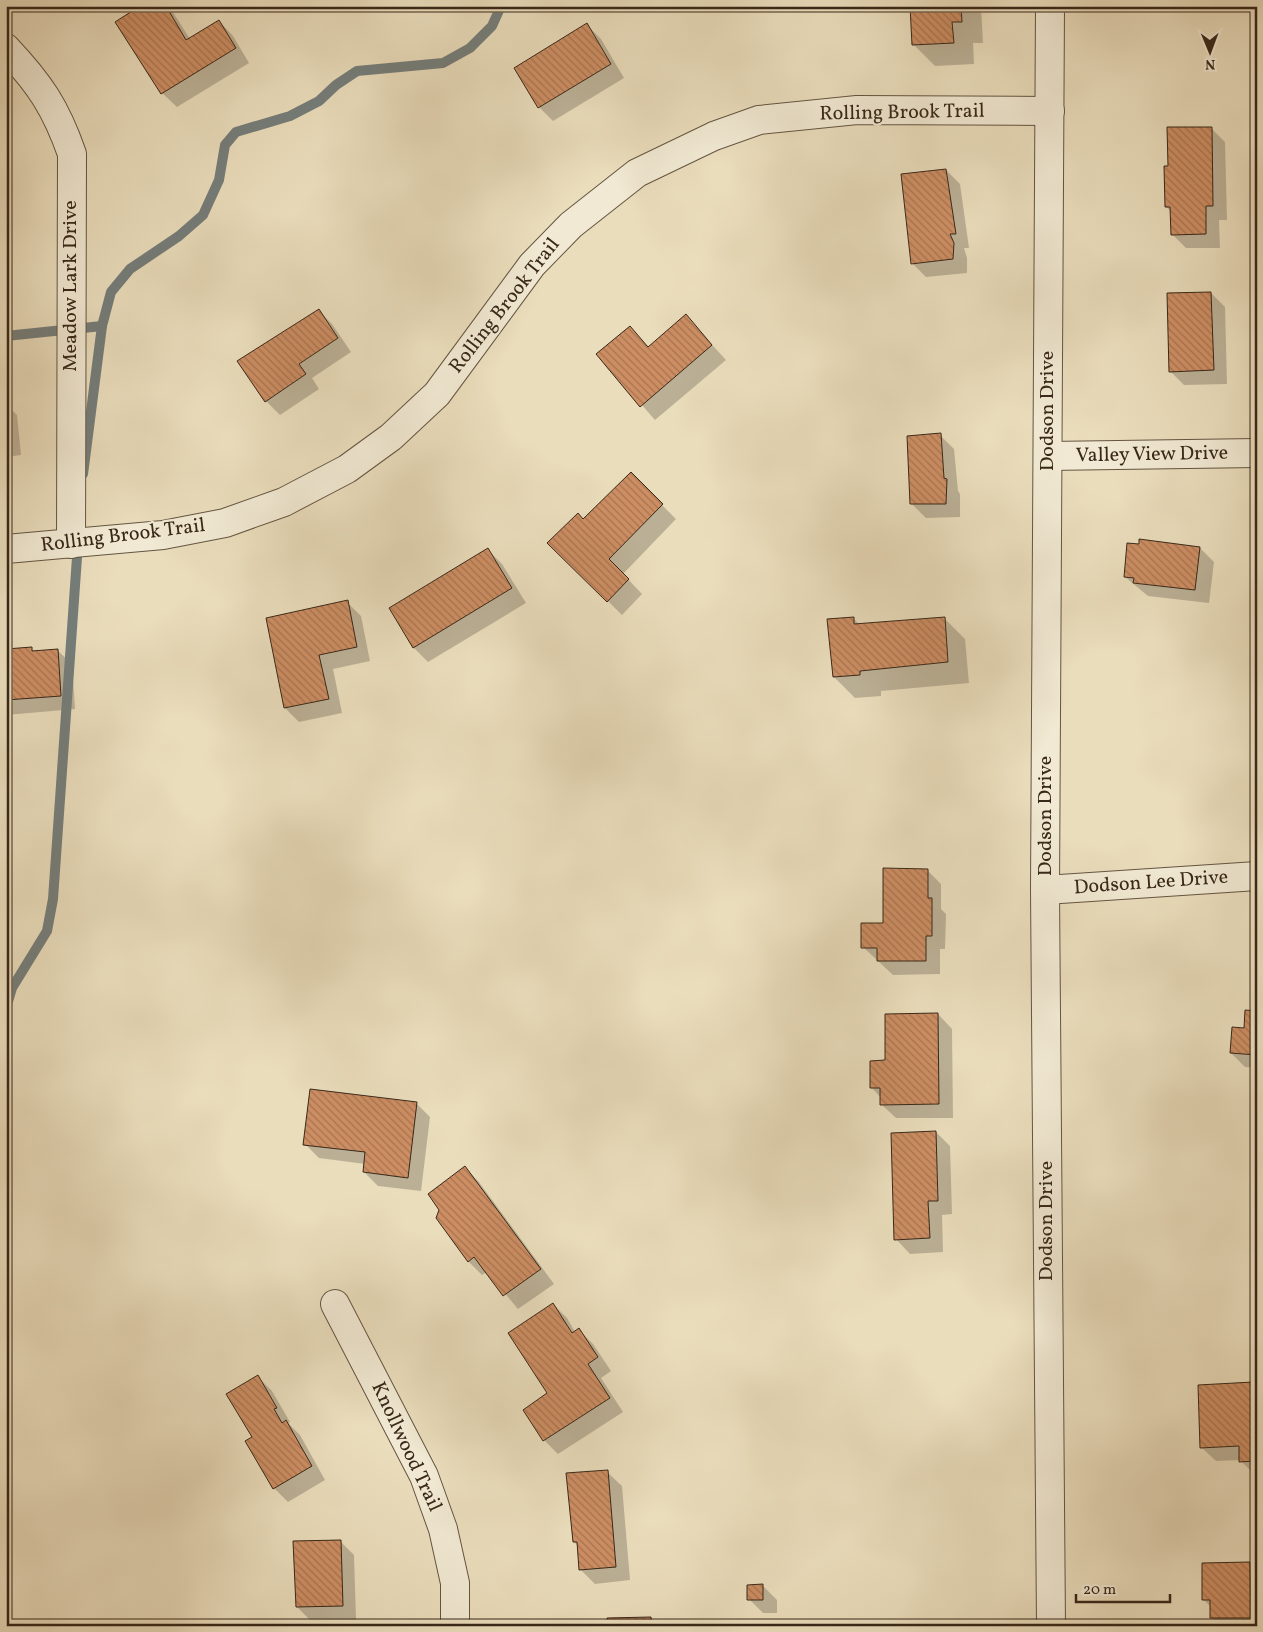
<svg xmlns="http://www.w3.org/2000/svg" width="1263" height="1632" viewBox="0 0 1263 1632" font-family="Vollkorn,serif">
  <style>
    .shadow { fill: #0003 }
    .lines { fill: none; stroke-linecap: round; stroke-linejoin: round }
    .stream { stroke: #757e7b; stroke-width: 10 }
    .building { fill: url(#building-back-hatch); stroke: #382819 }
    .minor-casing { stroke: #645542; stroke-width: 30 }
    .minor { stroke: #f1e9d3; stroke-width: 28 }
    .labels { text-anchor: middle; dominant-baseline: central; stroke-width: 4.5; stroke-linejoin: round; paint-order: stroke }
    .street-label { font-size: 20px; fill: #382819; stroke: #f1e9d3 }
  </style>
  <defs>
    <pattern id="building-back-hatch" width="6" height="6" patternUnits="userSpaceOnUse" patternTransform="scale(1.25)"><rect width="6" height="6" fill="#cd8e63"/><path d="M-1 5l2 2M0 0l6 6M5-1l2 2" fill="none" stroke="#a77451"/></pattern>
  </defs>
  <rect width="100%" height="100%" fill="#eaddbc"/>
  <filter id="stains"><feTurbulence type="fractalNoise" baseFrequency=".004" numOctaves="4"/><feColorMatrix values="0 0 0 0 .2 0 0 0 0 .09 0 0 0 0 .02 0 0 0 .5 -.17"/></filter>
  <radialGradient id="worn" r=".72"><stop offset=".6" stop-color="#630" stop-opacity="0"/><stop offset="1" stop-color="#630" stop-opacity=".3"/></radialGradient>
  <g class="shadow">
    <path d="M 142,6 L 169,6 L 190,39 L 219,21 L 233,36 L 249,63 L 177,107 L 162,93 Z"/>
    <path d="M 911,6 L 981,6 L 983,43 L 973,43 L 974,64 L 935,66 L 914,45 Z"/>
    <path d="M 587,25 L 601,39 L 624,78 L 553,121 L 539,107 Z"/>
    <path d="M 1211,128 L 1225,142 L 1227,220 L 1219,220 L 1220,248 L 1186,248 L 1172,234 L 1172,212 L 1166,207 L 1170,168 Z"/>
    <path d="M 946,170 L 960,184 L 969,248 L 964,248 L 967,258 L 967,273 L 926,277 L 912,263 Z"/>
    <path d="M 1211,293 L 1225,307 L 1227,384 L 1184,385 L 1170,371 Z"/>
    <path d="M 318,310 L 332,324 L 351,352 L 312,378 L 319,389 L 280,415 L 266,401 Z"/>
    <path d="M 686,316 L 726,360 L 655,420 L 598,355 L 630,328 L 649,348 Z"/>
    <path d="M 6,404 L 17,415 L 21,455 L 6,457 Z"/>
    <path d="M 940,435 L 954,449 L 958,491 L 960,494 L 960,517 L 926,518 L 912,504 Z"/>
    <path d="M 631,474 L 676,519 L 623,574 L 642,594 L 622,615 L 549,543 L 584,521 Z"/>
    <path d="M 1200,548 L 1214,562 L 1209,603 L 1148,596 L 1125,577 Z"/>
    <path d="M 488,550 L 502,564 L 526,603 L 428,662 L 414,648 L 391,609 Z"/>
    <path d="M 347,602 L 361,616 L 370,661 L 333,669 L 342,713 L 299,722 L 285,708 Z"/>
    <path d="M 853,618 L 860,625 L 944,618 L 965,639 L 969,683 L 881,691 L 881,696 L 855,698 L 834,677 Z"/>
    <path d="M 31,648 L 35,652 L 57,650 L 72,664 L 75,709 L 6,715 L 6,650 Z"/>
    <path d="M 927,870 L 941,884 L 941,909 L 946,914 L 945,949 L 940,949 L 940,974 L 893,975 L 863,947 L 884,925 Z"/>
    <path d="M 1257,1012 L 1257,1068 L 1245,1067 L 1231,1053 Z"/>
    <path d="M 938,1014 L 952,1029 L 953,1118 L 896,1118 L 881,1104 L 881,1098 L 872,1088 L 886,1062 Z"/>
    <path d="M 416,1103 L 430,1117 L 421,1191 L 378,1186 L 364,1172 L 365,1164 L 319,1158 L 305,1144 Z"/>
    <path d="M 936,1132 L 950,1146 L 952,1214 L 942,1215 L 943,1252 L 910,1254 L 896,1239 Z"/>
    <path d="M 465,1168 L 479,1182 L 554,1284 L 518,1309 L 487,1272 L 482,1275 L 468,1261 Z"/>
    <path d="M 553,1304 L 567,1318 L 575,1332 L 579,1330 L 593,1344 L 611,1371 L 601,1378 L 623,1412 L 558,1454 L 544,1440 L 549,1394 Z"/>
    <path d="M 258,1377 L 272,1391 L 290,1422 L 288,1423 L 300,1435 L 325,1480 L 288,1502 L 274,1488 L 253,1438 Z"/>
    <path d="M 1252,1383 L 1257,1388 L 1257,1475 L 1255,1475 L 1240,1460 L 1216,1461 L 1201,1447 Z"/>
    <path d="M 607,1472 L 622,1486 L 630,1580 L 595,1584 L 580,1569 L 578,1546 L 574,1542 Z"/>
    <path d="M 340,1541 L 354,1555 L 356,1620 L 311,1621 L 297,1607 Z"/>
    <path d="M 1249,1564 L 1257,1571 L 1257,1626 L 1219,1626 L 1211,1617 L 1211,1607 L 1204,1600 Z"/>
    <path d="M 763,1586 L 777,1600 L 777,1613 L 763,1613 L 749,1599 Z"/>
    <path d="M 651,1618 L 658,1626 L 608,1626 Z"/>
  </g>
  <g class="lines">
    <g class="stream">
      <path d="M 6,336 L 102,326"/>
      <path d="M 83,474 L 102,326 L 111,292 L 130,269 L 179,236 L 203,215 L 219,180 L 225,145 L 236,132 L 290,116 L 319,101 L 336,85 L 357,71 L 443,63 L 470,48 L 492,26 L 501,6"/>
      <path d="M 6,1008 L 12,988 L 47,931 L 53,899 L 78,543"/>
    </g>
  </g>
  <g class="building">
    <path d="M 140,6 L 166,6 L 186,40 L 219,20 L 236,48 L 161,94 L 115,22 Z"/>
    <path d="M 910,6 L 961,6 L 962,22 L 952,22 L 954,43 L 912,45 Z"/>
    <path d="M 587,23 L 611,64 L 538,108 L 514,68 Z"/>
    <path d="M 1167,127 L 1212,127 L 1213,206 L 1206,206 L 1206,234 L 1171,235 L 1170,207 L 1165,207 L 1164,166 L 1168,166 Z"/>
    <path d="M 946,169 L 956,234 L 950,234 L 954,243 L 953,259 L 911,264 L 901,174 Z"/>
    <rect x="1252" y="172" width="5" height="12"/>
    <path d="M 1211,292 L 1214,370 L 1169,372 L 1167,293 Z"/>
    <path d="M 319,309 L 338,338 L 299,364 L 306,374 L 265,402 L 237,361 Z"/>
    <path d="M 686,314 L 712,345 L 640,407 L 596,354 L 630,326 L 648,347 Z"/>
    <path d="M 941,433 L 944,478 L 947,479 L 946,504 L 910,504 L 907,436 Z"/>
    <path d="M 631,472 L 663,504 L 609,559 L 629,579 L 607,602 L 547,543 L 578,513 L 583,519 Z"/>
    <path d="M 1139,539 L 1200,547 L 1195,590 L 1133,583 L 1134,578 L 1124,577 L 1127,543 L 1139,544 Z"/>
    <path d="M 488,548 L 512,588 L 413,648 L 389,608 Z"/>
    <path d="M 348,600 L 357,647 L 319,655 L 329,699 L 284,708 L 266,618 Z"/>
    <path d="M 854,617 L 854,624 L 945,617 L 948,662 L 860,671 L 860,675 L 833,677 L 827,619 Z"/>
    <path d="M 32,647 L 32,651 L 58,649 L 61,696 L 6,700 L 6,649 Z"/>
    <path d="M 883,868 L 928,869 L 928,898 L 932,898 L 932,936 L 926,936 L 926,961 L 877,961 L 877,948 L 861,948 L 861,923 L 883,923 Z"/>
    <path d="M 1245,1010 L 1257,1011 L 1257,1055 L 1230,1053 L 1232,1027 L 1244,1028 Z"/>
    <path d="M 938,1013 L 939,1104 L 880,1105 L 880,1088 L 870,1088 L 870,1061 L 885,1060 L 885,1014 Z"/>
    <path d="M 310,1089 L 417,1102 L 408,1178 L 363,1172 L 365,1152 L 303,1145 Z"/>
    <path d="M 936,1131 L 938,1201 L 928,1201 L 930,1238 L 894,1240 L 891,1133 Z"/>
    <path d="M 465,1166 L 541,1269 L 503,1296 L 474,1257 L 468,1262 L 436,1218 L 439,1210 L 428,1194 Z"/>
    <path d="M 553,1303 L 572,1333 L 579,1328 L 598,1357 L 588,1364 L 610,1398 L 543,1441 L 523,1410 L 547,1393 L 508,1333 Z"/>
    <path d="M 258,1375 L 277,1408 L 274,1409 L 282,1423 L 286,1420 L 312,1466 L 273,1489 L 245,1441 L 252,1437 L 226,1394 Z"/>
    <path d="M 1253,1382 L 1256,1461 L 1239,1462 L 1239,1446 L 1200,1448 L 1198,1385 Z"/>
    <path d="M 608,1470 L 616,1567 L 579,1570 L 577,1542 L 573,1542 L 566,1473 Z"/>
    <path d="M 341,1540 L 343,1606 L 296,1607 L 293,1541 Z"/>
    <path d="M 1250,1562 L 1251,1618 L 1210,1618 L 1210,1600 L 1202,1600 L 1202,1563 Z"/>
    <path d="M 763,1584 L 763,1600 L 747,1600 L 747,1585 Z"/>
    <path d="M 651,1617 L 652,1626 L 607,1626 L 607,1618 Z"/>
  </g>
  <g class="lines">
    <defs>
      <g id="minor">
        <path d="M 1050,6 L 1045,890 L 1051,1626"/>
        <path d="M 6,48 C 40,84 56,108 72,154 L 71,544"/>
        <path d="M 1048,456 L 1257,453"/>
        <path d="M 6,549 L 163,535 L 225,523 L 284,502 L 347,469 L 391,437 L 437,394 L 532,265 L 571,225 L 637,173 L 714,136 L 759,120 L 857,110 L 1050,111"/>
        <path d="M 1045,890 L 1257,876"/>
        <path d="M 335,1304 L 424,1476 L 443,1529 L 455,1583 L 455,1626"/>
      </g>
    </defs>
    <use href="#minor" class="minor-casing"/>
    <use href="#minor" class="minor"/>
  </g>
  <g class="labels">
    <g class="street-label">
      <text transform="translate(902 113) rotate(-1)">Rolling Brook Trail</text>
      <text transform="translate(71 286) rotate(-90)">Meadow Lark Drive</text>
      <text transform="translate(505 306) rotate(-52)">Rolling Brook Trail</text>
      <text transform="translate(1048 411) rotate(-90)">Dodson Drive</text>
      <text transform="translate(1152 455) rotate(-1)">Valley View Drive</text>
      <text transform="translate(123 536) rotate(-7)">Rolling Brook Trail</text>
      <text transform="translate(1046 816) rotate(-90)">Dodson Drive</text>
      <text transform="translate(1151 883) rotate(-4)">Dodson Lee Drive</text>
      <text transform="translate(1047 1221) rotate(-90)">Dodson Drive</text>
      <text transform="translate(406 1447) rotate(65)">Knollwood Trail</text>
    </g>
  </g>
  <rect width="1263" height="1632" fill="none" stroke="#eaddbc" stroke-width="25"/>
  <rect x="8" y="8" width="1248" height="1617" fill="none" stroke="#382819" stroke-width="2.5"/>
  <rect x="12" y="12" width="1238" height="1607" fill="none" stroke="#382819"/>
  <g transform="translate(1210 52) rotate(179)" stroke="#f1e9d3" stroke-width="4" paint-order="stroke">
  <path d="M0-4L9 19L0 12L-9 19Z" fill="#382819"/>
  <text y="-8" font-size="14" font-weight="bold" text-anchor="middle" fill="#382819">N</text>
  </g>
  <path d="M1076 1594v8h94v-8" fill="none" stroke="#382819" stroke-width="2.5"/>
  <text x="1083" y="1594" font-size="15" fill="#382819" stroke="#f1e9d3" stroke-width="4" paint-order="stroke">20 m</text>
  <rect width="100%" height="100%" filter="url(#stains)"/>
  <rect width="100%" height="100%" fill="url(#worn)"/>
</svg>
